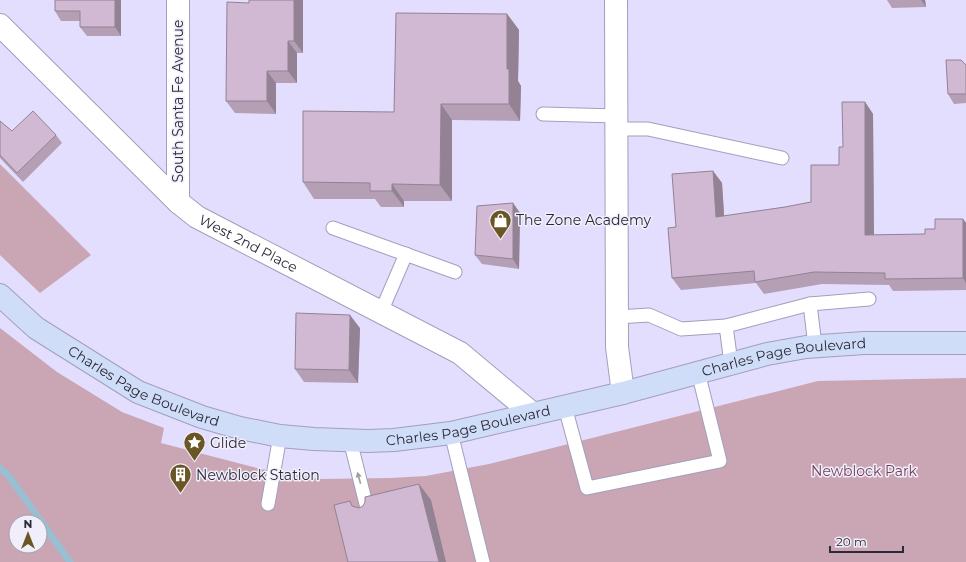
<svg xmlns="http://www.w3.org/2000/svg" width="966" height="562" viewBox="0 0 966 562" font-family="Montserrat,sans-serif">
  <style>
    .green { fill: #caa5b3; fill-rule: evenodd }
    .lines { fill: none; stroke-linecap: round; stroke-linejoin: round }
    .stream { stroke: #9abed2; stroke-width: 7 }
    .lane-casing { stroke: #a39ebc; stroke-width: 15 }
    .street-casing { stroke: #a39ebc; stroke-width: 24 }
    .secondary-casing { stroke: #a39ebc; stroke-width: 24 }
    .lane { stroke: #fff; stroke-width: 13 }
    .street { stroke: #fff; stroke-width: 22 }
    .secondary { stroke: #cfddf8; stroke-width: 22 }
    .wall { fill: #b49fb5 }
    .shaded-wall { fill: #928294 }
    .building { fill: #d1b9d3; stroke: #928294 }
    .oneway { fill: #a09fa5 }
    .labels { text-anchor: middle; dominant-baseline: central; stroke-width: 3; stroke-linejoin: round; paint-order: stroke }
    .street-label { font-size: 14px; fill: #2c2a36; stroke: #f0eefb }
    .poi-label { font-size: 14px; fill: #2c2a36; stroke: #f0eefb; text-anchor: start }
    .park-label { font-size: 14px; fill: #743f55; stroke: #f0eefb }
  </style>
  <rect width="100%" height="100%" fill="#e3defe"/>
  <g class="green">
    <path d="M 0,164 L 91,255 L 40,293 L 0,255 Z"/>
    <path d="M 0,328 L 57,372 L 122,412 L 164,428 L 161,443 L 261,469 L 319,479 L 391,478 L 426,476 L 489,464 L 818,381 L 966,378 L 966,562 L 0,562 ZM 16,522 L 40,522 L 40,546 L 16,546 Z"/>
  </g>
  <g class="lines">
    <path class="stream" d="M 0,468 L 8,475 L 70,562"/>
    <defs>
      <g id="lane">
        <path d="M 543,114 L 617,116"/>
        <path d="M 617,129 L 648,129 L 782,158"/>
        <path d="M 333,228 L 455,272"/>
        <path d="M 810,304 L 815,346"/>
        <path d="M 381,312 L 406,254"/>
        <path d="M 617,317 L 649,315 L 681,329 L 726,326 L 810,304 L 869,299"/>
        <path d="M 726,326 L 731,363"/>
        <path d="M 565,407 L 587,488 L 720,461 L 698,372"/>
        <path d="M 451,433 L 483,562"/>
        <path d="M 350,440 L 369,516"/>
        <path d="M 268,504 L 280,436"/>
      </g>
      <g id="street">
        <path d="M 178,0 L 178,202"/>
        <path d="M 616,0 L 617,347 L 623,393"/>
        <path id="s1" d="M 0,25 L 178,202 L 197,217 L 460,353 L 533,414"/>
      </g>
      <g id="secondary">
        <path id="s2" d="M 0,295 L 36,328 L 138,392 L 202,417 L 240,428 L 280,436 L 314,439 L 368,441 L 394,440 L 451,433 L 623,393 L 767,354 L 806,347 L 864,343 L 966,343"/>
      </g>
    </defs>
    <use href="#lane" class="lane-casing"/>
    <use href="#street" class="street-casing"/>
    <use href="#secondary" class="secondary-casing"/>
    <use href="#lane" class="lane"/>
    <use href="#street" class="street"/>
    <use href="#secondary" class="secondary"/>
  </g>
  <g class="wall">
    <path d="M 121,0 L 121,36 L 87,36 L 80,27 L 80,21 L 61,21 L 55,11 Z"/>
    <path d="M 303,0 L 303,53 L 297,53 L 297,83 L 276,83 L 276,114 L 235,113 L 226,101 L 249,3 Z"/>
    <path d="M 887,0 L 925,0 L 926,7 L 892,8 Z"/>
    <path d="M 507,14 L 519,30 L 518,81 L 521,86 L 520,121 L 452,120 L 452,201 L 404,201 L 404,207 L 381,207 L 375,199 L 314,199 L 303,182 L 394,112 Z"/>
    <path d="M 966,65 L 966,103 L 954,104 L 948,94 Z"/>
    <path d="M 865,102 L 873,114 L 874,235 L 925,234 L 935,229 L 963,219 L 966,223 L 966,290 L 893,291 L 889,285 L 822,284 L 764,294 L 756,283 L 681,290 L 672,278 L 676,227 L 713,171 L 722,183 L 724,216 L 785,207 L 811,202 L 839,165 L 843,147 Z"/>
    <path d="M 0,121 L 12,131 L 56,135 L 62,143 L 23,182 L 0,158 Z"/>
    <path d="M 513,203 L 520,213 L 519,269 L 482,264 L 475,255 Z"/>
    <path d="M 360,328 L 358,383 L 304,382 L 295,369 Z"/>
  </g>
  <g class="shaded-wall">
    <path d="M 115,0 L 121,0 L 121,36 L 115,27 Z"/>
    <path d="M 294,0 L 303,0 L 303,53 L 294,41 Z"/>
    <path d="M 921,0 L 925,0 L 926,7 Z"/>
    <path d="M 507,14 L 519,30 L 518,81 L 521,86 L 520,121 L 509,104 L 507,69 Z"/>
    <path d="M 288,41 L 297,53 L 297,83 L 288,71 Z"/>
    <path d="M 267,71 L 276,83 L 276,114 L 267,101 Z"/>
    <path d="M 865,102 L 873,114 L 874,247 L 865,235 Z"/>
    <path d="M 441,104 L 452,120 L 452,201 L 440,185 Z"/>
    <path d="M 713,171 L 722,183 L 725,229 L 716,217 Z"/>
    <path d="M 392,184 L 404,201 L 404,207 L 392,191 Z"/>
    <path d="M 513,203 L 520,213 L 519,269 L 513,259 Z"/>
    <path d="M 963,219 L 966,223 L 966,283 L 963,278 Z"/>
    <path d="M 350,315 L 360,328 L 358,383 L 349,370 Z"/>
    <path d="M 419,484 L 431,500 L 446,562 L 439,562 Z"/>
  </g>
  <g class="building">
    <path d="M 55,0 L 115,0 L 115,27 L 80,27 L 80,11 L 55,11 Z"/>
    <path d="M 249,0 L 294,0 L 294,41 L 288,41 L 288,71 L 267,71 L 267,101 L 226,101 L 227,2 L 249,3 Z"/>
    <path d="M 396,13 L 507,14 L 507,69 L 509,69 L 509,104 L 441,104 L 440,185 L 392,184 L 392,191 L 370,191 L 370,183 L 303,182 L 303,111 L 394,112 Z"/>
    <path d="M 946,60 L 961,60 L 966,65 L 966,94 L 948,94 Z"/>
    <path d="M 842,102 L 865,102 L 865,235 L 925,234 L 925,229 L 935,229 L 935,219 L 963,219 L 963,278 L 885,279 L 885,273 L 814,272 L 755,282 L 754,271 L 672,278 L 668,228 L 676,227 L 672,174 L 713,171 L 716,217 L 785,207 L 811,202 L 811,165 L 839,165 L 839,147 L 843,147 Z"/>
    <path d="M 33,111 L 56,135 L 17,173 L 0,155 L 0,121 L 12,131 Z"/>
    <path d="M 513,203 L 513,259 L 475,255 L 477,206 Z"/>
    <path d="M 296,313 L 350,315 L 349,370 L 295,369 Z"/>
    <path d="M 419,484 L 439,562 L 348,562 L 334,505 L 350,501 L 352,506 L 359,508 L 363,506 L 365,502 L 365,497 Z"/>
  </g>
  <defs><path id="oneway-solid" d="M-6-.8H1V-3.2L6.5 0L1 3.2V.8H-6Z"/></defs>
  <use class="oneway" href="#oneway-solid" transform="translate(359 478) rotate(-105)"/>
  <defs>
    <symbol id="shop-pin" viewBox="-11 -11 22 30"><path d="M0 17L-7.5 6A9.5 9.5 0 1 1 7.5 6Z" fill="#6a5524" stroke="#f0eefb"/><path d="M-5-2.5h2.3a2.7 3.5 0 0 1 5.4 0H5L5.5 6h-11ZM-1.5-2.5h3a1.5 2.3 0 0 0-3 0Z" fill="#fff"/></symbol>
    <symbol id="sight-pin" viewBox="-11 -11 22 30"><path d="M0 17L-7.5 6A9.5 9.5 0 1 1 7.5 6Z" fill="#6a5524" stroke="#f0eefb"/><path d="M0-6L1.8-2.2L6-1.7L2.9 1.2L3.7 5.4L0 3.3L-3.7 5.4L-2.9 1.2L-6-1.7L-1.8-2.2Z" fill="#fff"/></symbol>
    <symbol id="building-pin" viewBox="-11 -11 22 30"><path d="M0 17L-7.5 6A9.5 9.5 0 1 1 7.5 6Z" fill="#6a5524" stroke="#f0eefb"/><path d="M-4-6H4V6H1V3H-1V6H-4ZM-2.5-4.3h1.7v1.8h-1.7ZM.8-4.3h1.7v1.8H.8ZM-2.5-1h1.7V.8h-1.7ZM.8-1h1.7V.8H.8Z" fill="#fff"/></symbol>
  </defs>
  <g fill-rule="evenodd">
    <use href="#shop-pin" x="488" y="208" width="25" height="34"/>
    <use href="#sight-pin" x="182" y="430" width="25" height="34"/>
    <use href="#building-pin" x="168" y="462" width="25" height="34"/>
  </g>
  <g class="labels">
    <g class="street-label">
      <text transform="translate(178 101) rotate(-90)">South Santa Fe Avenue</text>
      <text stroke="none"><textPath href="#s1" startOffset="333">West 2nd Place</textPath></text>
      <text stroke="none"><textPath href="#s2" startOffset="832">Charles Page Boulevard</textPath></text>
      <text stroke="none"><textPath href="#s2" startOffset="172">Charles Page Boulevard</textPath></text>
      <text stroke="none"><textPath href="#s2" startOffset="508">Charles Page Boulevard</textPath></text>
    </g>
    <g class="poi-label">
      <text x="516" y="220">The Zone Academy</text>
      <text x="210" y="443">Glide</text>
      <text x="196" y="475">Newblock Station</text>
    </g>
    <g class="park-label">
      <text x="864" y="471">Newblock Park</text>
    </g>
  </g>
  <g transform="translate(28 534)"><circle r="19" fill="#f0eefb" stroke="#a2a0ac"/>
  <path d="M0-3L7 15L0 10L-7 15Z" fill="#6a5524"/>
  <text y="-6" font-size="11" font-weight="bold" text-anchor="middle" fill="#2c2a36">N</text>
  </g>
  <path d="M830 546v6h73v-6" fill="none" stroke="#2c2a36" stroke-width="2"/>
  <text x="836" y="546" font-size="12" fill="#2c2a36" stroke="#f0eefb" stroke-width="3" paint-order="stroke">20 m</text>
</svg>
